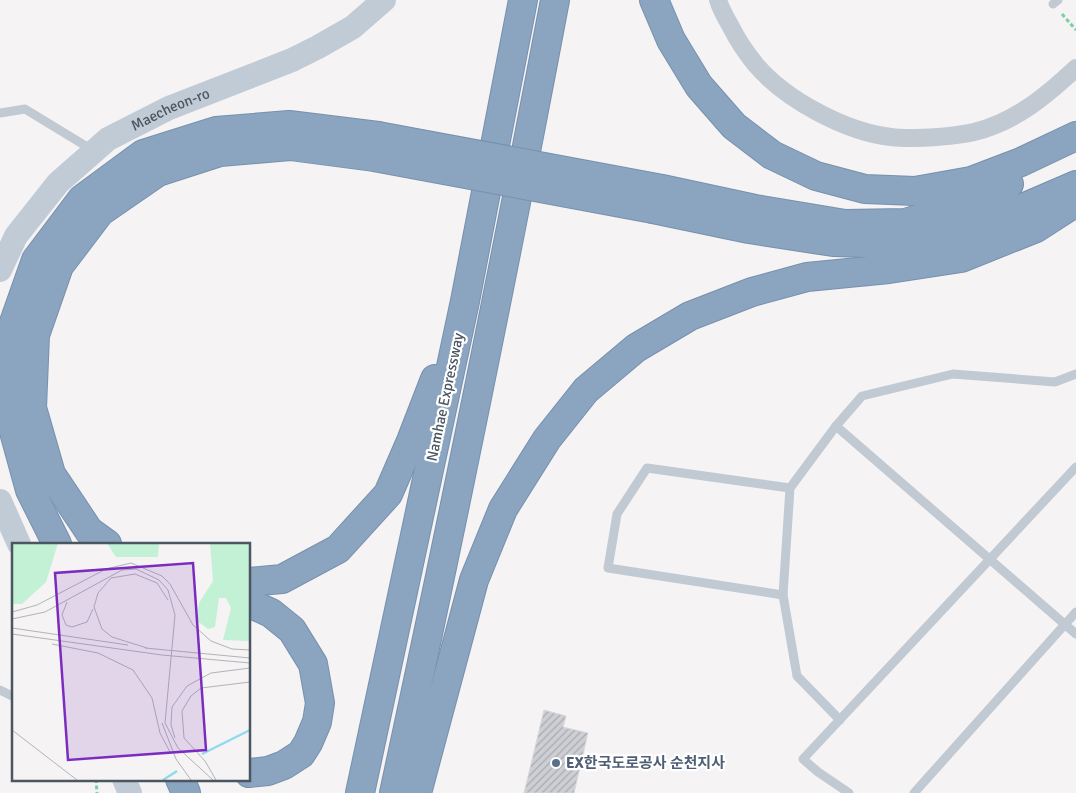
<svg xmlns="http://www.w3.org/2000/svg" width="1076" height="793" viewBox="0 0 1076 793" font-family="Signika,'Noto Sans KR',sans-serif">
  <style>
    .building { fill: url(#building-hatch); stroke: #d7d9de }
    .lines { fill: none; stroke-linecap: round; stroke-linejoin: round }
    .highway-casing { stroke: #7690ad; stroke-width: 30 }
    .path { stroke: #7ad0a6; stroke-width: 3; stroke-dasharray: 4 2.5; stroke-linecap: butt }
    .lane { stroke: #c1cad2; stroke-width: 9 }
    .street { stroke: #c1cad2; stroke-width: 18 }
    .secondary { stroke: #c1cbd6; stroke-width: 24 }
    .highway { stroke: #8ba5c1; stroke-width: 28 }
    .highway-bridge-casing { stroke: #7690ad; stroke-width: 30; stroke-linecap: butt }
    .highway-bridge { stroke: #8ba5c1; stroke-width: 28 }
    .service-dot { fill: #5c6f8a; stroke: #fff; stroke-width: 2 }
    .labels { text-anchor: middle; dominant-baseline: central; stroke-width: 4.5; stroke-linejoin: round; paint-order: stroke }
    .street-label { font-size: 15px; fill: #4a5661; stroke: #fff }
    .service-label { font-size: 15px; font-weight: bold; fill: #4e5e75; stroke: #fff; text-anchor: start }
    .inset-river { fill: none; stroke: #90daee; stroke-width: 2.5 }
    .inset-road { fill: none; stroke: #b1b4b9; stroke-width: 1 }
    .view { fill: #7b2cbf; fill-opacity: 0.15; stroke: #7b2cbf; stroke-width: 2.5 }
    .inset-edge { fill: none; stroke: #4a5661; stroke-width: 2.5 }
  </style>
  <defs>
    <pattern id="building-hatch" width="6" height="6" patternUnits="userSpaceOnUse" patternTransform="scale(1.25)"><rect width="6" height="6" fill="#cdcfd5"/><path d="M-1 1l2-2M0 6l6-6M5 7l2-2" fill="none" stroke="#a8abb0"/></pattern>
  </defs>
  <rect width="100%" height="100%" fill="#f5f3f3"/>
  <path class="building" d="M 544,710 L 566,716 L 563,727 L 588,733 L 574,793 L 524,793 Z"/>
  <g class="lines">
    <defs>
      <g id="highway">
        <path d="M 654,0 L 671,40 L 699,86 L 734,126 L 772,155 L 816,176 L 865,189 L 915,191 L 971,181 L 1021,162 L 1076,136"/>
        <path d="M 662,189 L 755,209 L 845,224 L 905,223 L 961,206 L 1009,184"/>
        <path d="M 653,209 L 749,229 L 833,242 L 902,244 L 972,230 L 1076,185"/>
        <path d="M 57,544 L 30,490 L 8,410 L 11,331 L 36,260 L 82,199 L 143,154 L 216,131 L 289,125 L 378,136"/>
        <path d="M 107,544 L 89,531 L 51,474 L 32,408 L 35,335 L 59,266 L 100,212 L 158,172 L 220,152 L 290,146 L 374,157"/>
        <path d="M 249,582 L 282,579 L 338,549 L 388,494 L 411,441 L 435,379"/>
        <path d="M 249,603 L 271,613 L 292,630 L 313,664 L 320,703 L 317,722 L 308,743 L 301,754 L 284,765 L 268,771 L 249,773"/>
        <path d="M 180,779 L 186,793"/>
        <path d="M 360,793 L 465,301 L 523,0"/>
        <path d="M 394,793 C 451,529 505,265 555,0"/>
        <path d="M 417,793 L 474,580 L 503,509 L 547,439 L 586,390 L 636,348 L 690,316 L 752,292 L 807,277 L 889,269 L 961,258 L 1036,228 L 1076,202"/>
      </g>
    </defs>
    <use href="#highway" class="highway-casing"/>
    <g class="path">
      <path d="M 1062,14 L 1076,30"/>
      <path d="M 96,779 L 97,793"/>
    </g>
    <g class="lane">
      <path d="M 1053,4 L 1058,0"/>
      <path d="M 0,113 L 25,109 L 94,151"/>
      <path d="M 836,426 L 1076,634"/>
      <path d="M 783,595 L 608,568 L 617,514 L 647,468 L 790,488"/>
      <path d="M 0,690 L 14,697"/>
      <path d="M 840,720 L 797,676 L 783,595 L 790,488 L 836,426 L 862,396 L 953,374 L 1055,382 L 1076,374"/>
      <path d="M 849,793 L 818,772 L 803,759 L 1076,467"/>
      <path d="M 914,793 L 1076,612"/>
    </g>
    <path class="street" d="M 718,0 C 721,10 726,18 731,27 C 738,41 747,54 756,65 C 786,100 846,132 891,137 C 906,139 922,138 937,137 C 949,136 962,135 974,132 C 1015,122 1046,96 1076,68"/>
    <g class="secondary">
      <path id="s1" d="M 0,270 L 16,236 L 58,183 L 108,139 L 169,108 L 292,60 L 318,47 L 353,27 L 384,0"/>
      <path d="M 0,501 L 19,544"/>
      <path d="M 124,779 L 130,793"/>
    </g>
    <use href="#highway" class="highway"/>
    <defs>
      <g id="highway-bridge">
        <path d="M 378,136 L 662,189"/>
        <path d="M 374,157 L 653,209"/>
      </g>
    </defs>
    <use href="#highway-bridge" class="highway-bridge-casing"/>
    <use href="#highway-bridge" class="highway-bridge"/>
  </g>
  <circle class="service-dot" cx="556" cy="763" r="5"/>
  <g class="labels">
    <g class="street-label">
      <text stroke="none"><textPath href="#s1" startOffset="241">Maecheon-ro</textPath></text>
      <text transform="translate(445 397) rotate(-78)">Namhae Expressway</text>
    </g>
    <g class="service-label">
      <text x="566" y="763">EX한국도로공사 순천지사</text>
    </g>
  </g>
  <g transform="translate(12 543)">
    <rect width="238" height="238" fill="#f5f3f3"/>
    <path d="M 0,0 L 46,0 L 34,39 L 10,61 L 0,61 ZM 95,0 L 147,0 L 146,14 L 104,14 ZM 198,0 L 237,0 L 237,98 L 211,97 L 219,65 L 214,55 L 207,55 L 203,84 L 196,86 L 184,77 L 187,60 L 201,38 Z" fill="#c3f1d5"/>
    <path class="inset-river" d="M 190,211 L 238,187M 151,237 L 165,228"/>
    <path class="inset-road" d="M 55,59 L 50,72 L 54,82 L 60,84 L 75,79 L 81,66M 0,69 L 25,62 L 94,26 L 119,20 L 150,33 L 158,41 L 181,82 L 199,98 L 220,106 L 238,107M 0,76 L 33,69 L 110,27 L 124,26 L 147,37 L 156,47 L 163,72 L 153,180 L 166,205 L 201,237M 0,85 L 116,102M 0,91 L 150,112 L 238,120M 40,101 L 86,110 L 121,127 L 140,155 L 148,190 L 158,209M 133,105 L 238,115M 135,105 L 100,94 L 90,86 L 82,64 L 86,50 L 99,35 L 123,31 L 145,40 L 156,57M 150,180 L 164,216 L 179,237M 0,187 L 65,237M 163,195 L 159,182 L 160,164 L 175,143 L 199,130 L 238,125M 204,237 L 193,218 L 172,195 L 170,168 L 179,153 L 189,145 L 238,139"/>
    <path class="view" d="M 181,20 L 194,207 L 56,217 L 43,30 Z"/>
    <rect width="238" height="238" class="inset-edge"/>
  </g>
</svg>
